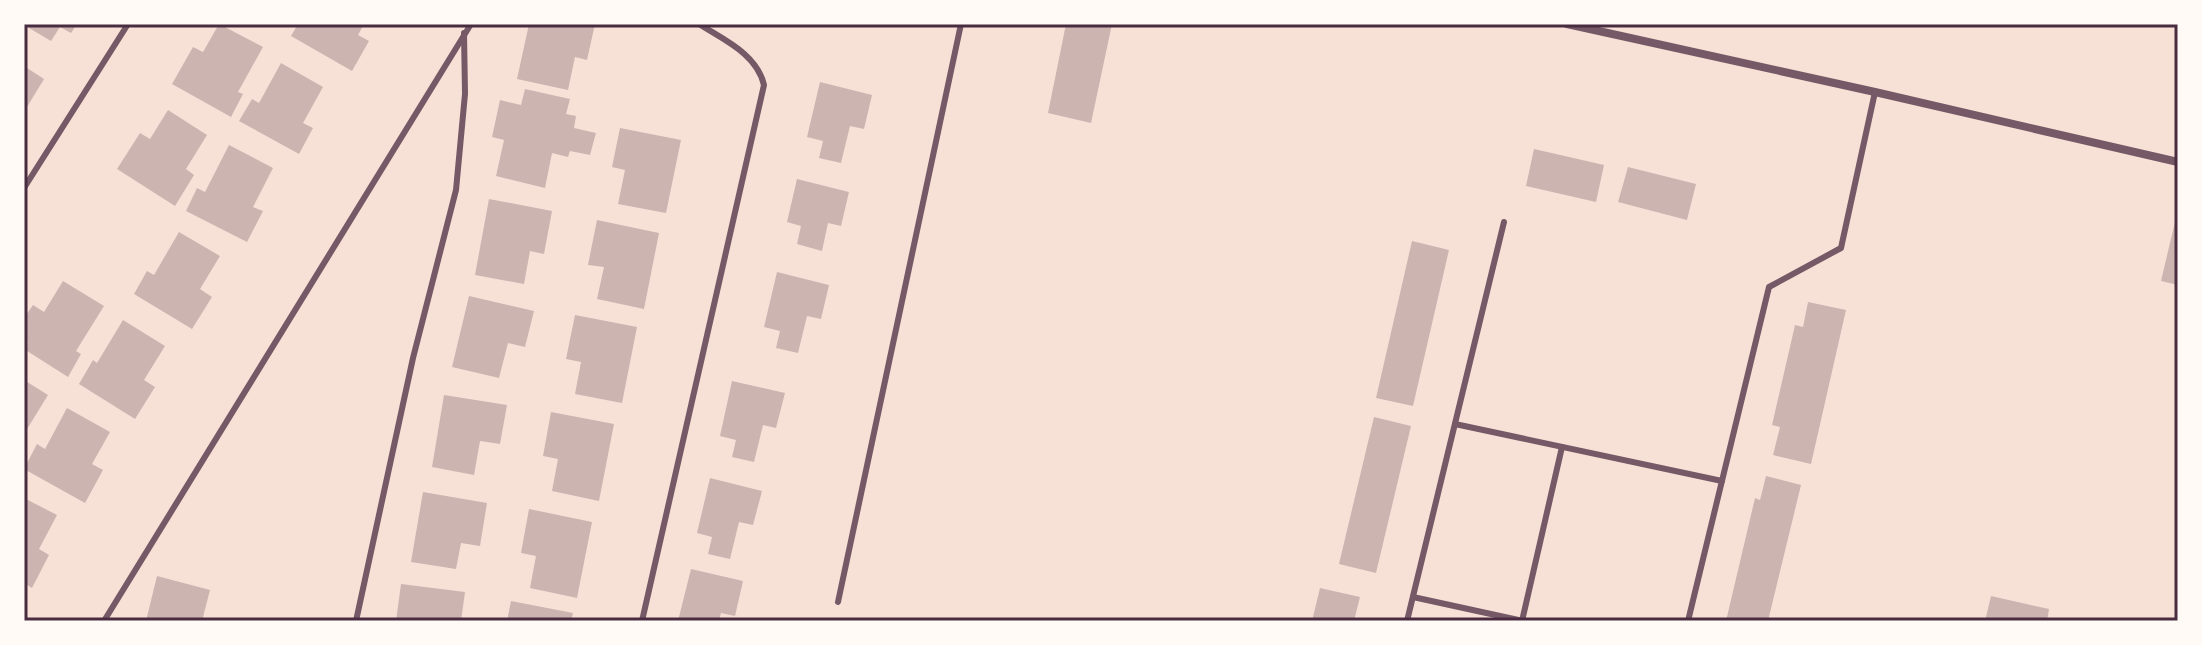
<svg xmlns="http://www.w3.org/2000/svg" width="2202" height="645" viewBox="0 0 2202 645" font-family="'Work Sans',sans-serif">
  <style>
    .building { fill: #ccb4b1 }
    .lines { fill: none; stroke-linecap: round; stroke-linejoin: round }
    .service { stroke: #755966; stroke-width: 6 }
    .minor { stroke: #755966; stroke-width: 8 }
    .neatline { fill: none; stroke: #4a2c40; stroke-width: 3 }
  </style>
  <rect width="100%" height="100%" fill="#f7e1d7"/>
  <g class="building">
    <path d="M 32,24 L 77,24 L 71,33 L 60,27 L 51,41 L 29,28 Z"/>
    <path d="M 219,24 L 263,47 L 238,92 L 243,94 L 231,117 L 172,84 L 193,47 L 203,52 Z"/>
    <path d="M 298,24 L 364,24 L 358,35 L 369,41 L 352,71 L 291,36 Z"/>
    <path d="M 529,24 L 595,24 L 587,60 L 575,57 L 568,90 L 517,79 Z"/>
    <path d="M 1066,24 L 1112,24 L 1091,123 L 1048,113 Z"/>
    <path d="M 281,63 L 323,87 L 303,123 L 313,128 L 299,154 L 239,121 L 252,99 L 259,103 Z"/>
    <path d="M 24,66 L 44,79 L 24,112 Z"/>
    <path d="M 820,82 L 872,95 L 864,129 L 850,126 L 841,163 L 819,158 L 823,141 L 807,137 Z"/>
    <path d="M 525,89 L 570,99 L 566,114 L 576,116 L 574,128 L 596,133 L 590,155 L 570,151 L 568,157 L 552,153 L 545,188 L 496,176 L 504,140 L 492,137 L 500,100 L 521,105 Z"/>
    <path d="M 168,110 L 207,135 L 186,169 L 194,175 L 175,206 L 117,169 L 140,133 L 150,139 Z"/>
    <path d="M 620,128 L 681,140 L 666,213 L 618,204 L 625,170 L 612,167 Z"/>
    <path d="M 229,145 L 273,168 L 253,207 L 263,211 L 247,242 L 186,211 L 197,188 L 205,192 Z"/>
    <path d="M 1534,149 L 1604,165 L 1596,202 L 1526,186 Z"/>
    <path d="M 1628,167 L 1696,184 L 1687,220 L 1618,202 Z"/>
    <path d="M 797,179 L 849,192 L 841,226 L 828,223 L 822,251 L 797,244 L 801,226 L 787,222 Z"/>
    <path d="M 489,199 L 552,211 L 544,254 L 530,251 L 524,284 L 475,275 Z"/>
    <path d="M 597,220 L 659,233 L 644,309 L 597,299 L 604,267 L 588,265 Z"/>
    <path d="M 2175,222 L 2178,222 L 2178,285 L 2161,281 Z"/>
    <path d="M 179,232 L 220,256 L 200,289 L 212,297 L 192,329 L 134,294 L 147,271 L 154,275 Z"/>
    <path d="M 1412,241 L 1449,250 L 1413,406 L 1376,398 Z"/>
    <path d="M 777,272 L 829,285 L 821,319 L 807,316 L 798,353 L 776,348 L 780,331 L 764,327 Z"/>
    <path d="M 63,281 L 104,306 L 76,351 L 81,354 L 68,377 L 24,349 L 28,342 L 24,340 L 24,318 L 33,305 L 44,312 Z"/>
    <path d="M 469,296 L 534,311 L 525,347 L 508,343 L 499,378 L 452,367 Z"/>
    <path d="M 1808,302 L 1846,310 L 1811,464 L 1773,455 L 1780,427 L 1772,425 L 1795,325 L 1803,327 Z"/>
    <path d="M 575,315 L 637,327 L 622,403 L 575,394 L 581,362 L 566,359 Z"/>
    <path d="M 123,320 L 165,346 L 144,380 L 155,387 L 135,419 L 79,384 L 93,360 L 97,363 Z"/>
    <path d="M 24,380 L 48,395 L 24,434 Z"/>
    <path d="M 732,381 L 785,393 L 776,428 L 763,425 L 754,462 L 732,457 L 736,440 L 720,436 Z"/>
    <path d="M 444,395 L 507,405 L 500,444 L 480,441 L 474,475 L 432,467 Z"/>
    <path d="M 67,408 L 110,432 L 92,464 L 103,470 L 85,503 L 24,469 L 37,444 L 45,449 Z"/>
    <path d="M 551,412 L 614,424 L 599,501 L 552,491 L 558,459 L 543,456 Z"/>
    <path d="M 1374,417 L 1411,426 L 1376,573 L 1339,564 Z"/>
    <path d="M 1766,476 L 1801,485 L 1768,621 L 1726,621 L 1755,498 L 1760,500 Z"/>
    <path d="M 710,478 L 762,491 L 753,525 L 739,522 L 730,559 L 708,554 L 712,537 L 697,533 Z"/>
    <path d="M 423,492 L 487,503 L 480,546 L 461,543 L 456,569 L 411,562 Z"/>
    <path d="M 24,498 L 57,515 L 39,549 L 49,555 L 32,588 L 24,583 Z"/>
    <path d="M 529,509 L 592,522 L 577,598 L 530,588 L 536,556 L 521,553 Z"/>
    <path d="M 691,569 L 743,581 L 735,616 L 721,613 L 719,621 L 678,621 Z"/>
    <path d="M 157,576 L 210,590 L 202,621 L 146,621 Z"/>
    <path d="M 401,584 L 465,592 L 461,621 L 396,621 Z"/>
    <path d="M 1320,588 L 1360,597 L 1354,621 L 1312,621 Z"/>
    <path d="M 1991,596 L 2049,609 L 2047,621 L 1985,621 Z"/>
    <path d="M 511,601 L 573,613 L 571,621 L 507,621 Z"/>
  </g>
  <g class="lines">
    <g class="service">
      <path d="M 24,188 L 128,24"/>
      <path d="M 1455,424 L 1722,481"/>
      <path d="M 1413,597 L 1523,621"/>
      <path d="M 838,602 L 961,24"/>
      <path d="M 104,621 L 471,24"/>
      <path d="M 356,621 L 413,358 L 456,190 L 465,94 L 464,33"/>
      <path d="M 642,621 L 764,85 C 757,54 724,40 699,24"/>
      <path d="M 1407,621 L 1504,222"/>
      <path d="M 1522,621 L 1562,447"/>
      <path d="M 1688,621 L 1769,287 L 1841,248 L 1875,92"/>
    </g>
    <path class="minor" d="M 1567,24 L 1875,92 L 2178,162"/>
  </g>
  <rect width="2202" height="645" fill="none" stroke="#fffaf5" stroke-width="52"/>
  <rect x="26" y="26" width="2150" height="593" class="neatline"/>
</svg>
